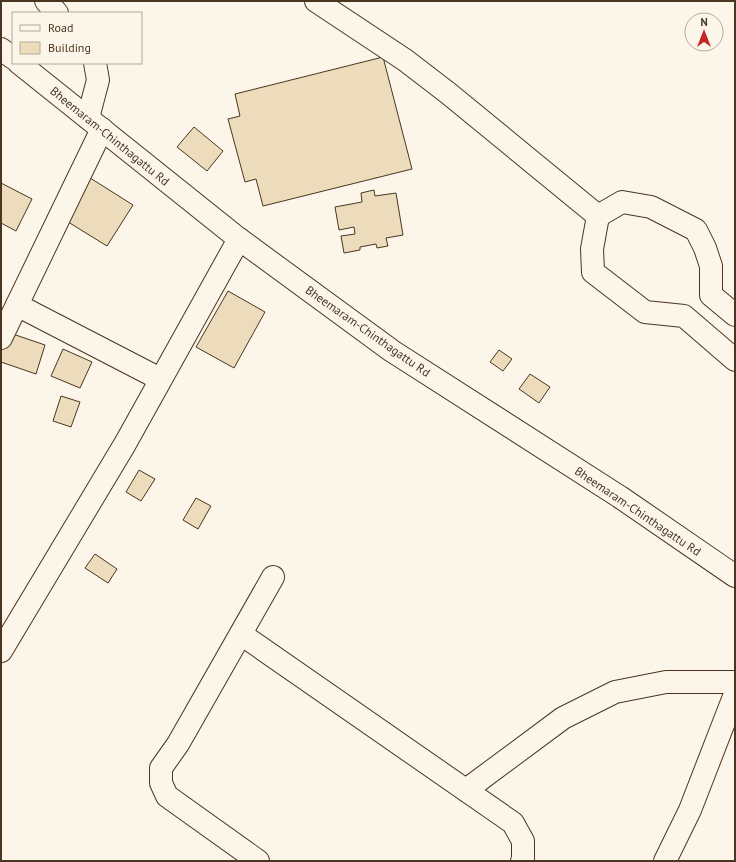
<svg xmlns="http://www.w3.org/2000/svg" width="736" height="862" viewBox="0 0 736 862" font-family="'PT Sans',sans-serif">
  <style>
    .building { fill: #ecdcbc; stroke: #4a3520 }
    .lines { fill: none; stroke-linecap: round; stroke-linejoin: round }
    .minor-casing { stroke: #4a3520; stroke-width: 24 }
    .minor { stroke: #fbf6e9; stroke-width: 22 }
    .labels { text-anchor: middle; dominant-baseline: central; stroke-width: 3; stroke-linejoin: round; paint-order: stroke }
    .street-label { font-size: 12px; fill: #4a3520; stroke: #fbf6e9 }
  </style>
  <rect width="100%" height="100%" fill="#fbf6e9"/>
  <g class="building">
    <path d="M 383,57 L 412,169 L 263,206 L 256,179 L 245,182 L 228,119 L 240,116 L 235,94 Z"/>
    <path d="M 194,127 L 223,151 L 207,171 L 177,147 Z"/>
    <path d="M 87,176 L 133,205 L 107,246 L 60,217 Z"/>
    <path d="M 1,183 L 32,199 L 16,231 L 1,223 Z"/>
    <path d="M 374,190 L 375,196 L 396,193 L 403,235 L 386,238 L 388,246 L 377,248 L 376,244 L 360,247 L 360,250 L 344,253 L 341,236 L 355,234 L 354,227 L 339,230 L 335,207 L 362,202 L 361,193 Z"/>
    <path d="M 228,291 L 265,312 L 234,368 L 196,347 Z"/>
    <path d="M 7,332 L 45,345 L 36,374 L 1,362 L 1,349 Z"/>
    <path d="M 63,349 L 92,362 L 80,388 L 51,376 Z"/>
    <path d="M 499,350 L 512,359 L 503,371 L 490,362 Z"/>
    <path d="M 530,374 L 550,387 L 539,403 L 519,389 Z"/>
    <path d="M 61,396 L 80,402 L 71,427 L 53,421 Z"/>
    <path d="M 139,470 L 155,479 L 141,501 L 126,492 Z"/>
    <path d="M 196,498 L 211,506 L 198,529 L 183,520 Z"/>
    <path d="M 95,554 L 117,569 L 108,583 L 85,568 Z"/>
  </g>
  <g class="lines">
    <defs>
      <g id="minor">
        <path d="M 46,1 L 57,13"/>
        <path d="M 316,1 L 405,60 L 448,93 L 598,216"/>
        <path d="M 1,49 L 13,58"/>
        <path d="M 19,63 L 239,239 L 392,351 L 620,497 L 735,576"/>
        <path d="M 88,118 L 98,80 L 95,63"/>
        <path d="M 598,216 L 592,249 L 593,272 L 645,312 L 684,316 L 735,360"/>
        <path d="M 598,216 L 622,202 L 651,207 L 696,230 L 705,248 L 711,266 L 711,295 L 735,315"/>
        <path d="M 17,305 L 160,379"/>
        <path d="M 1,338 L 102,129"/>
        <path d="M 241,634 L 513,823 L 523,841 L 523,859 L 522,861"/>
        <path d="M 1,651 L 125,444 L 239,239"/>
        <path d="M 466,790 L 563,718 L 615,692 L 666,682 L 735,682"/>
        <path d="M 258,861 L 167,796 L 161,783 L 161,768 L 178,744 L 273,577"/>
        <path d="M 665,861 L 690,810 L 735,694"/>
      </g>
    </defs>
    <use href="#minor" class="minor-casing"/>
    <use href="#minor" class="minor"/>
  </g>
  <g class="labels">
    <g class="street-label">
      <text transform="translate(110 136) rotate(39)">Bheemaram-Chinthagattu Rd</text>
      <text transform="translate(368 331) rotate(35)">Bheemaram-Chinthagattu Rd</text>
      <text transform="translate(638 511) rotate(34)">Bheemaram-Chinthagattu Rd</text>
    </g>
  </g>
  <rect width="736" height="862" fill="none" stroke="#4a3520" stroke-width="4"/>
  <rect x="12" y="12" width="130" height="52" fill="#fbf6e9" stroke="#b4a999"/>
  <rect x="20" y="25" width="20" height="6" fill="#fbf6e9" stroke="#b4a999"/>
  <text x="48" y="32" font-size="12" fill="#4a3520">Road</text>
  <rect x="20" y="42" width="20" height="12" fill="#ecdcbc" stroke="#b4a999"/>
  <text x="48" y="52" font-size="12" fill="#4a3520">Building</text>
  <g transform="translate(704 32)"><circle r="19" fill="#fbf6e9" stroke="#b4a999"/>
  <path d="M0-3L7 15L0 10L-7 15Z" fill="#c62828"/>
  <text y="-6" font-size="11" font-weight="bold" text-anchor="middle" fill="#4a3520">N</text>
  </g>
</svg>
